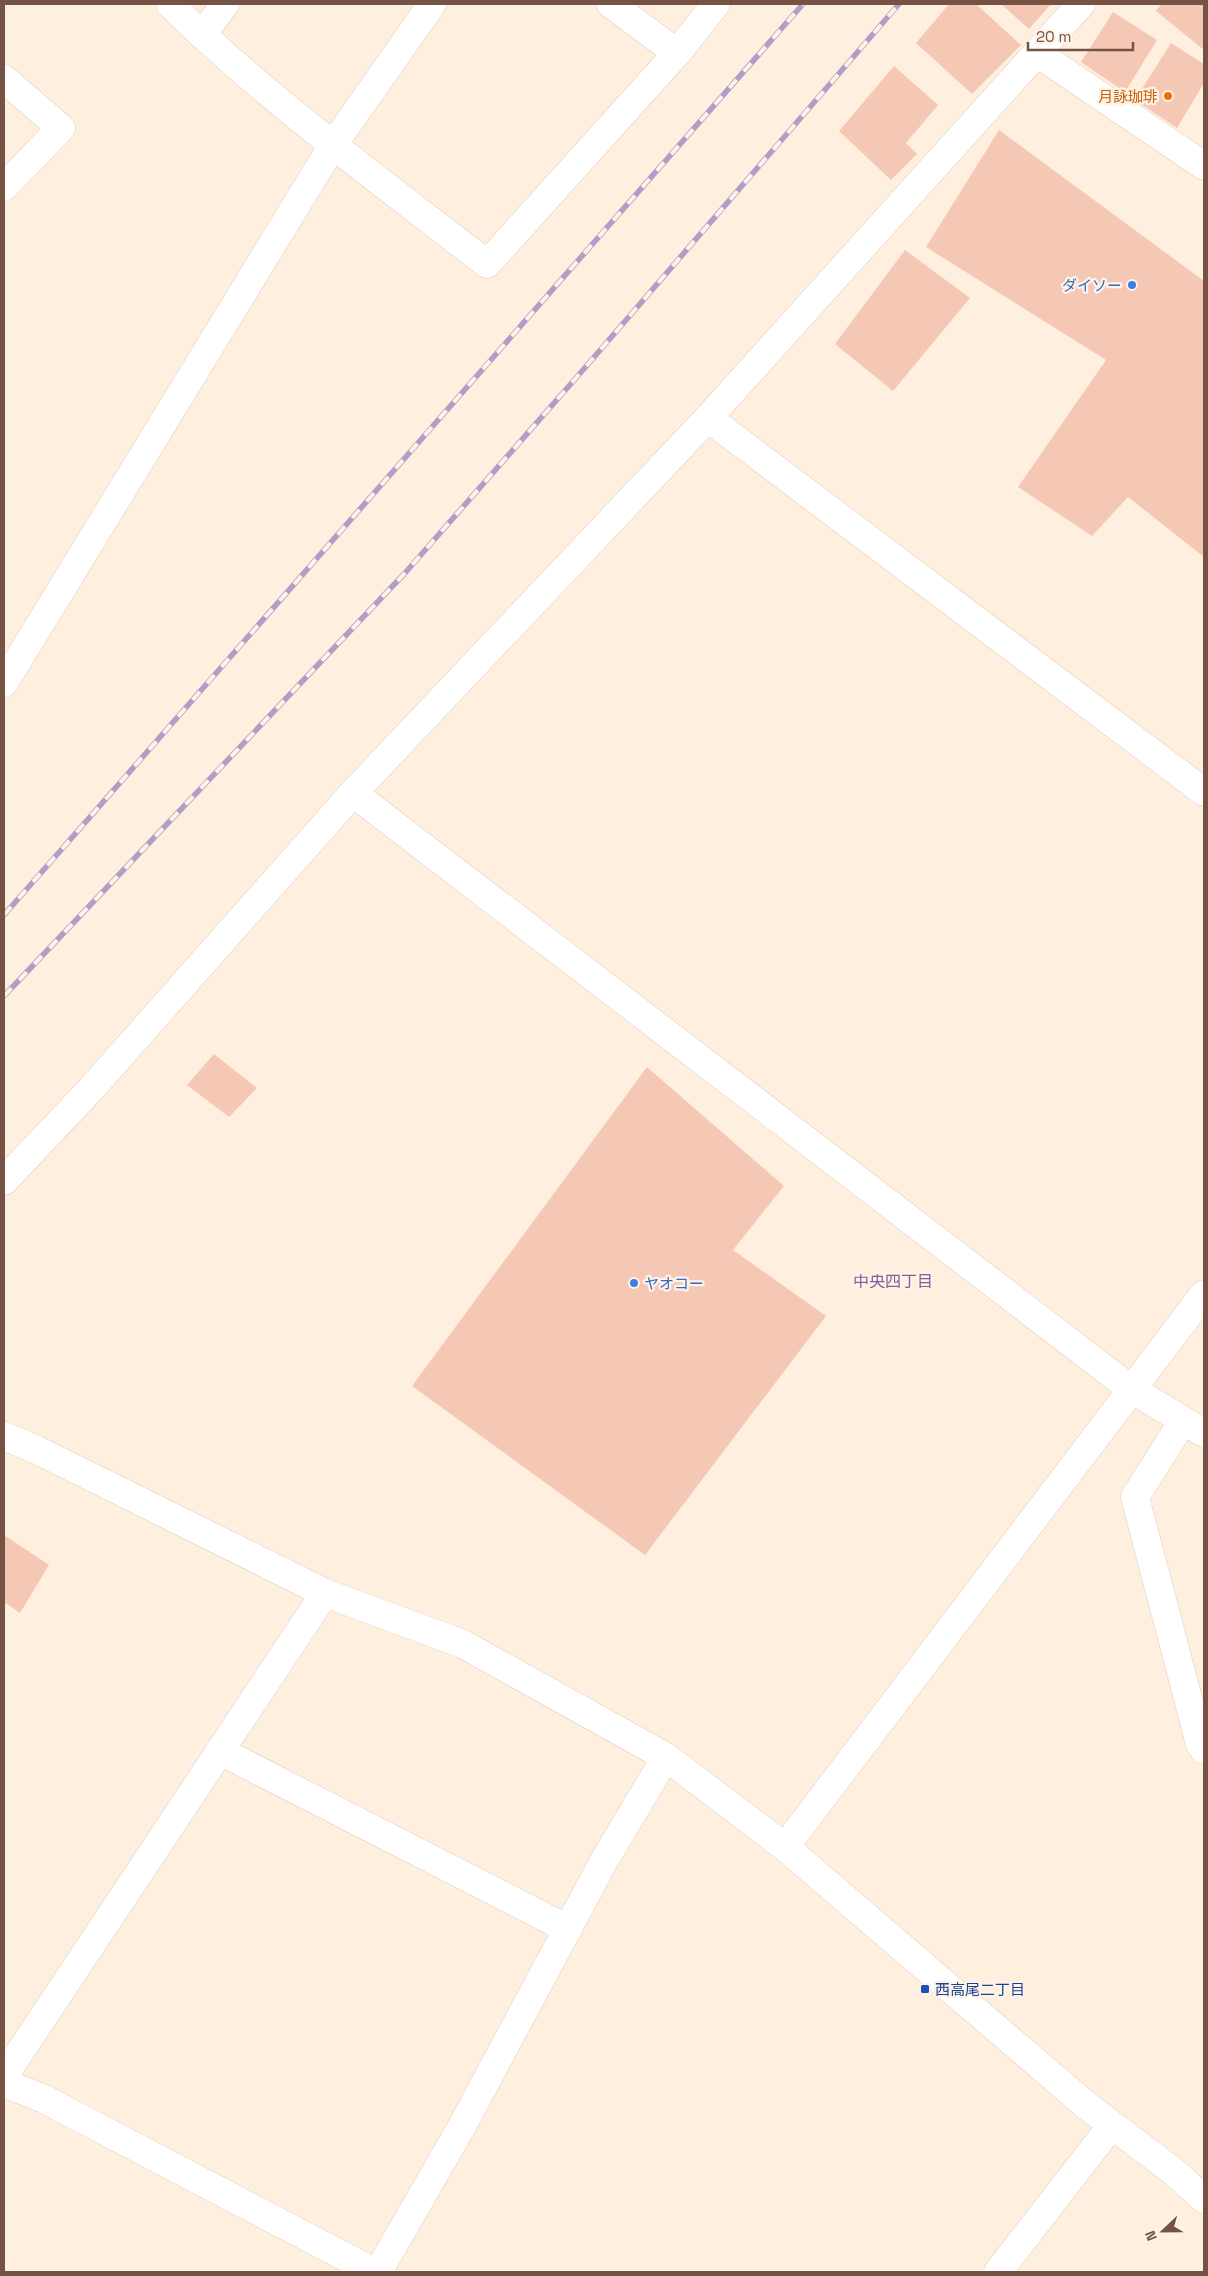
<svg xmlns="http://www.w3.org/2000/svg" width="1208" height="2276" viewBox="0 0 1208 2276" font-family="'Space Grotesk','Noto Sans JP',sans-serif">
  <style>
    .building { fill: #f5c8b5 }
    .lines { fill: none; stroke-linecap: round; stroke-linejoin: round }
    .minor-casing { stroke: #e4ccbe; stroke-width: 29 }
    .minor { stroke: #fff; stroke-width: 28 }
    .rail-casing { stroke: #b09ec7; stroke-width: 5.5 }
    .rail { stroke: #fff3e7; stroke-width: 4; stroke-dasharray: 11; stroke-linecap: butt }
    .food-dot { fill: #e8710a; stroke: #fff3e7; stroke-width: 2 }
    .shop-dot { fill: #3f7fe0; stroke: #fff3e7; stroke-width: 2 }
    .transit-dot { fill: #1a4fb4; stroke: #fff3e7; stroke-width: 2 }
    .labels { text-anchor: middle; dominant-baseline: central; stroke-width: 4.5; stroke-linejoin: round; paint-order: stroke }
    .food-label { font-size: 15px; fill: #c56008; stroke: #fff3e7; text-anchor: end }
    .shop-label { font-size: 15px; fill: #366cbe; stroke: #fff3e7; text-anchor: end }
    .transit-label { font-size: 15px; fill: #164399; stroke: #fff3e7; text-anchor: start }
    .neighbourhood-label { font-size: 16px; fill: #81609a; stroke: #fff3e7 }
  </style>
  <rect width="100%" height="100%" fill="#feefdf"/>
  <g class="building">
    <path d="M 949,4 L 976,4 L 1021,45 L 972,94 L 916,43 Z"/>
    <path d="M 1001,4 L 1051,4 L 1029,29 Z"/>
    <path d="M 1161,4 L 1204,4 L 1204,50 L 1156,11 Z"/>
    <path d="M 1113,12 L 1157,40 L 1125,92 L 1081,62 Z"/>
    <path d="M 1171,43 L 1204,64 L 1204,83 L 1177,128 L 1135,100 Z"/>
    <path d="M 894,66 L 938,105 L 906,143 L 917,154 L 891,180 L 839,131 Z"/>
    <path d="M 999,130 L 1204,281 L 1204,557 L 1128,497 L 1092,536 L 1018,487 L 1106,360 L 926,247 Z"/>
    <path d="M 905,250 L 970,298 L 893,391 L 835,344 Z"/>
    <path d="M 214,1054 L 257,1088 L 229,1117 L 187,1085 Z"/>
    <path d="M 647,1067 L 784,1186 L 733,1250 L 826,1316 L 645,1555 L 412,1386 Z"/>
    <path d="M 4,1535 L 49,1565 L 20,1613 L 4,1602 Z"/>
  </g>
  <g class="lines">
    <defs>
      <g id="minor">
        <path d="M 170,4 C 268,100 379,180 487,264 L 677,53 L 716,4"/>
        <path d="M 611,4 L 677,53"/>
        <path d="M 202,35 L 225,4"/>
        <path d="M 1037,53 L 1204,166"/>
        <path d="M 4,79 L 61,128 L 4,187"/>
        <path d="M 708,418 L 1204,792"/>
        <path d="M 4,683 L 333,145 L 432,4"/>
        <path d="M 353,793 L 1131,1389 L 1204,1433"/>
        <path d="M 4,1181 L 91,1089 L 353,793 L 708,418 L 1081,4"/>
        <path d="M 1183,1421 L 1135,1497 L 1200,1744 L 1204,1750"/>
        <path d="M 4,1436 L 37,1450 L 325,1593 L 463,1644 L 666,1757 L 785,1847 L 1087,2106 L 1173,2171 L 1204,2199"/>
        <path d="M 220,1751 L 568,1929"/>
        <path d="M 785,1847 L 1204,1294"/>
        <path d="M 4,2076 L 325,1593"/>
        <path d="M 4,2083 L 44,2099 L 374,2272"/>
        <path d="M 378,2272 L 461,2128 L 605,1859 L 666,1757"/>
        <path d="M 998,2272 L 1112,2125"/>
      </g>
    </defs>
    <use href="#minor" class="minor-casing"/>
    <use href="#minor" class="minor"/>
    <defs>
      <g id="rail">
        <path d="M 4,915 L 803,4"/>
        <path d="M 4,996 L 405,573 L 576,378 L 899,4"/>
      </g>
    </defs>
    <use href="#rail" class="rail-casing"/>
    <use href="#rail" class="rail"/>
  </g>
  <circle class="food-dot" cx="1168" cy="96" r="5"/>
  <g class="shop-dot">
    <circle cx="1132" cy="285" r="5"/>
    <circle cx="634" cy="1283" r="5"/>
  </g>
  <rect class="transit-dot" x="920" y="1984" width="10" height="10" rx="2.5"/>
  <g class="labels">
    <g class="food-label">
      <text x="1158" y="96">月詠珈琲</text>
    </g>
    <g class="shop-label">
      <text x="1122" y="285">ダイソー</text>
      <text x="644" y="1283" text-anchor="start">ヤオコー</text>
    </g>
    <g class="transit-label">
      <text x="935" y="1989">西高尾二丁目</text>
    </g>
    <g class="neighbourhood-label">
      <text x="893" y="1281">中央四丁目</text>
    </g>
  </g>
  <rect width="1208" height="2276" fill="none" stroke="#765245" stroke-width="10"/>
  <g transform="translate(1163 2231) rotate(248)" stroke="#fff3e7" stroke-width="4" paint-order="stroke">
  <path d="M0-4L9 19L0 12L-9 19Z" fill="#765245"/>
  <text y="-8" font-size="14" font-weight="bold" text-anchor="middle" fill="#765245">N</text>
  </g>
  <path d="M1028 42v8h105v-8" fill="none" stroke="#765245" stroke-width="2.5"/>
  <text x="1036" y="42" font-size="15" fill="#765245" stroke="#fff3e7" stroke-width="4" paint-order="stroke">20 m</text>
</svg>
